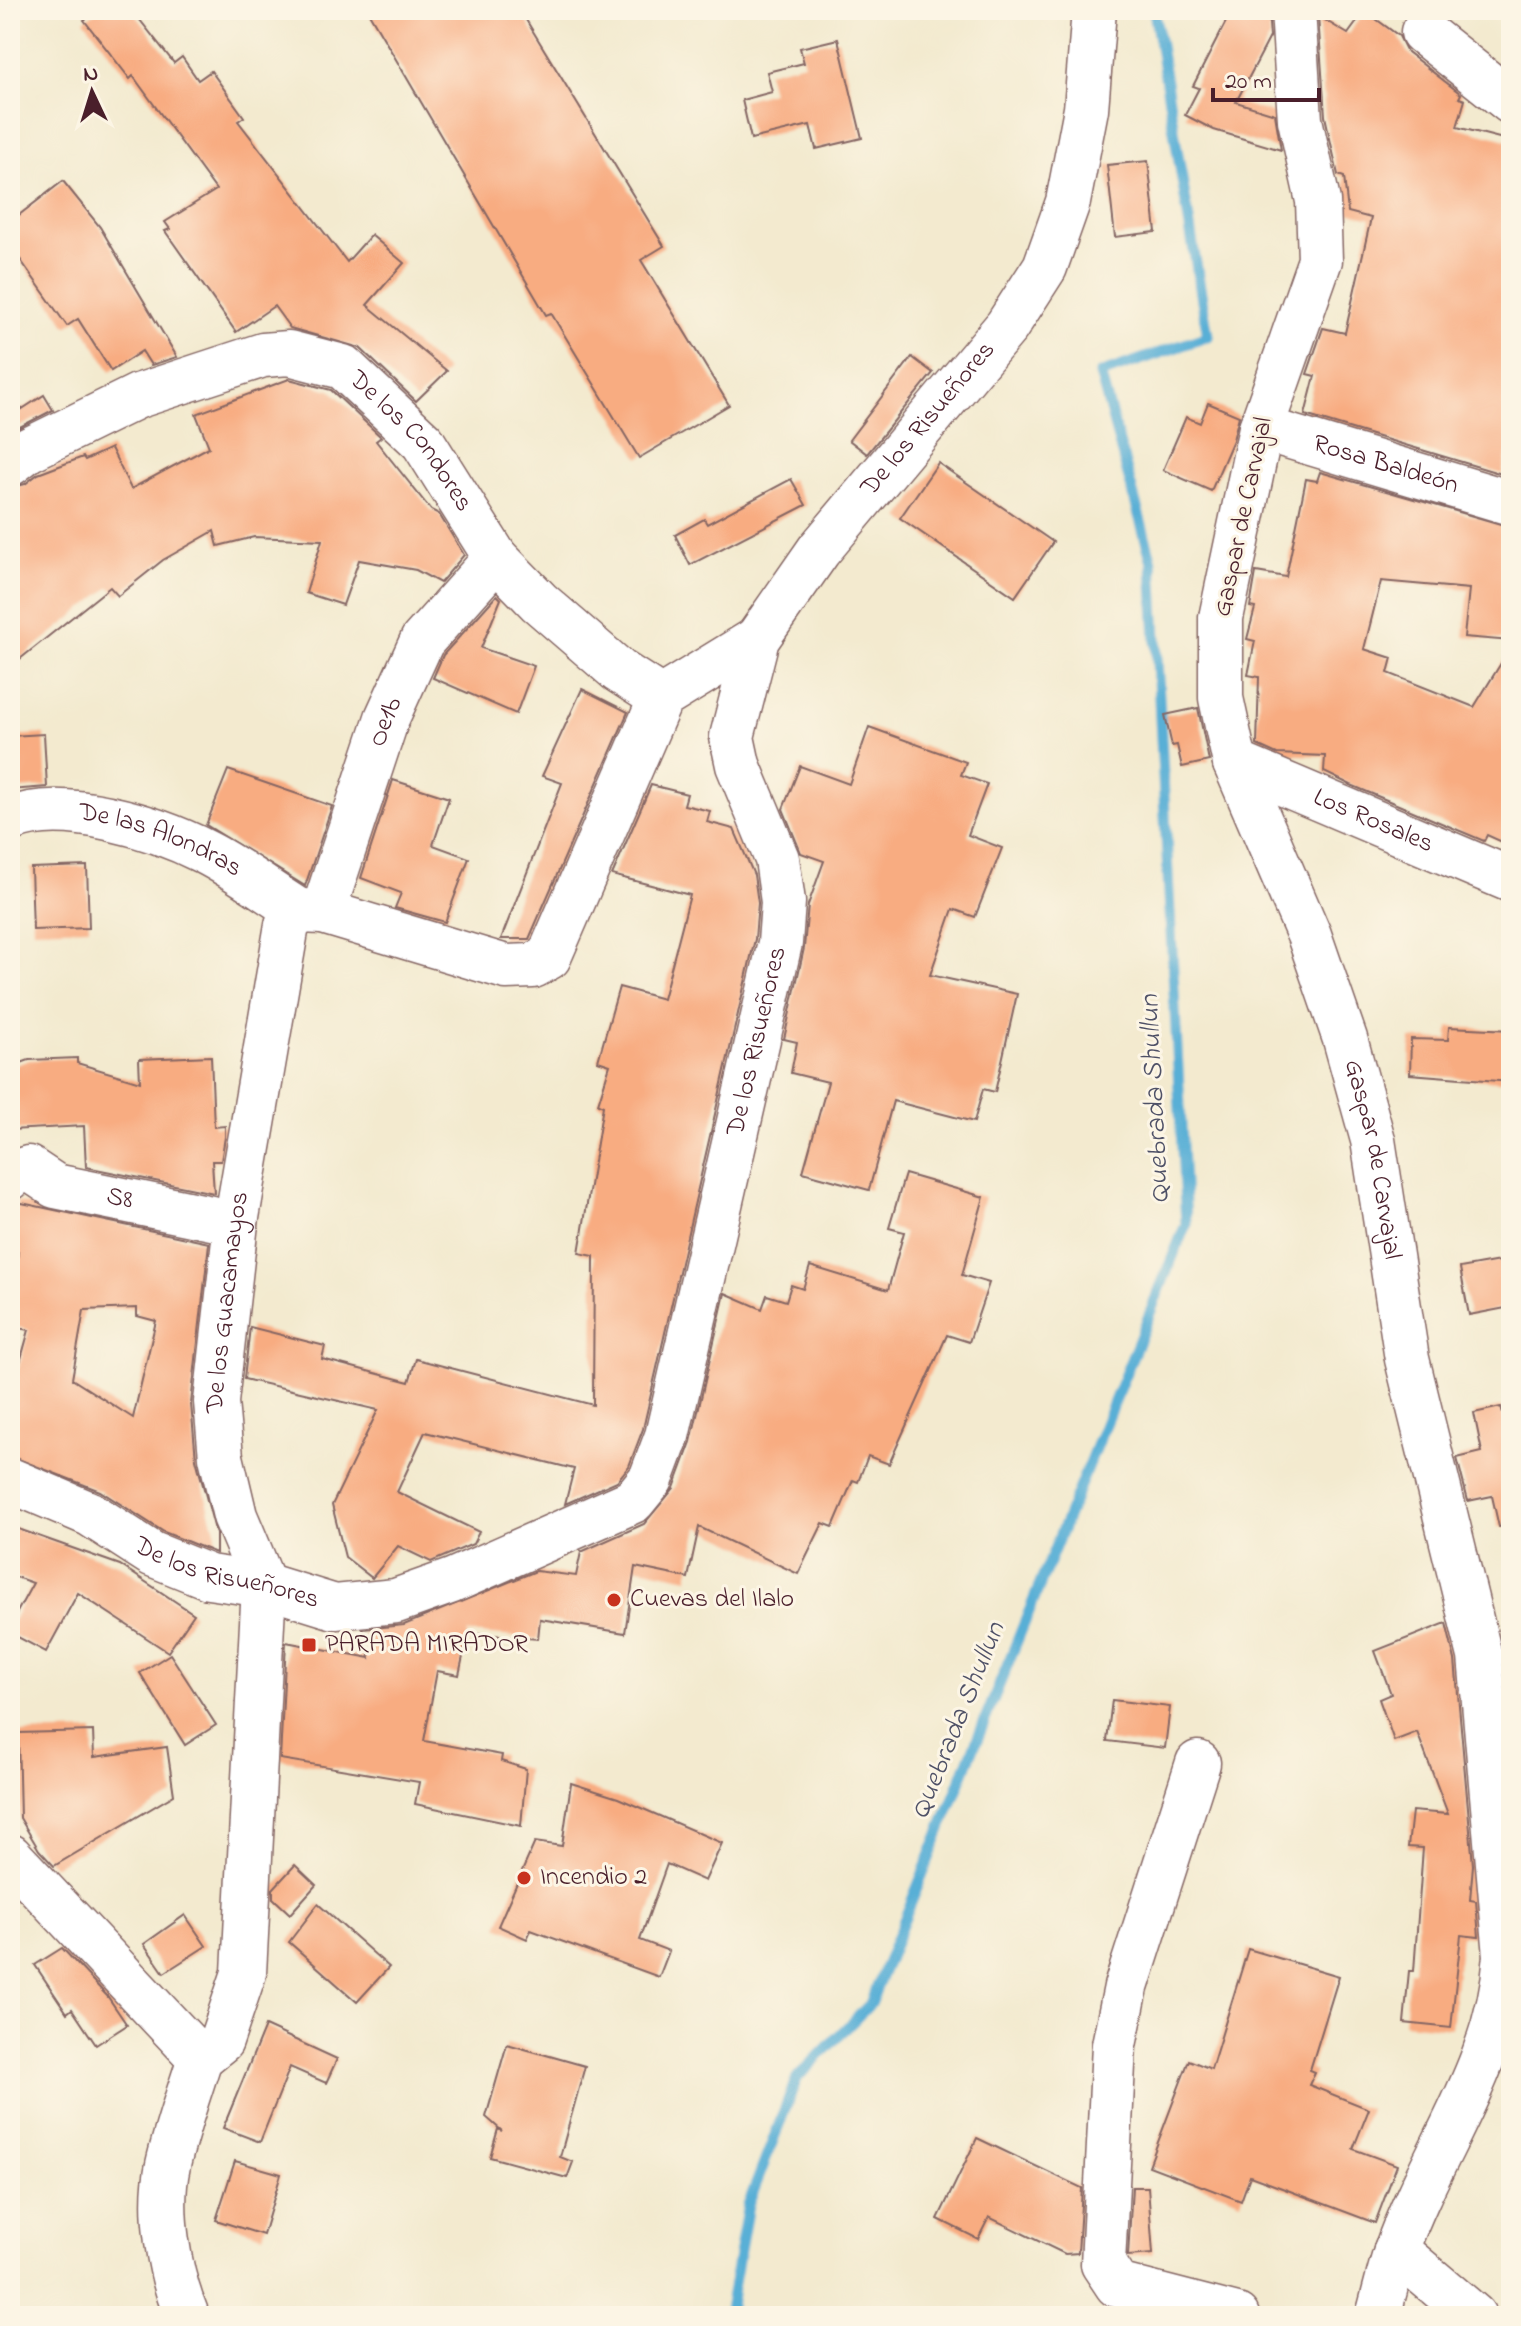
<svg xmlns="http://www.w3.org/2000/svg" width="1521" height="2326" viewBox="0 0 1521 2326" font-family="'Indie Flower',sans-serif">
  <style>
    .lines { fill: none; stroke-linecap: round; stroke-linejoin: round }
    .stream { stroke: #59afd6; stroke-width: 11 }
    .building { fill: #f8ac81; fill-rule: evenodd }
    .minor-casing { stroke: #856664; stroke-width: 47 }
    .minor { stroke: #fff; stroke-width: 44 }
    .poi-dot { fill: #c8321e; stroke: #fcf5e5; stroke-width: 3 }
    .labels { text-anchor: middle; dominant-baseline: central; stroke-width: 6; stroke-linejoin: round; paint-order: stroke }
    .street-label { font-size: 26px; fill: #4a1f2b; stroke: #fcf5e5 }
    .poi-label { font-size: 26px; fill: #4a1f2b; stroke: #fcf5e5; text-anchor: start }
    .water-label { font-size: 28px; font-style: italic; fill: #4f5167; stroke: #fcf5e5 }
  </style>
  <rect width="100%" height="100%" fill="#fcf5e5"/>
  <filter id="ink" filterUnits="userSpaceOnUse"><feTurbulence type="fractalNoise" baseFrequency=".0125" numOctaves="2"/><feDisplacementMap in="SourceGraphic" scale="16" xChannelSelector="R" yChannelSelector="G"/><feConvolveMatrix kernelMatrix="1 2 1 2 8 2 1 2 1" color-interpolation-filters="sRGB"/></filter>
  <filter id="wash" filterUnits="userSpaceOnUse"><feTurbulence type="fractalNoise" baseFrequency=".006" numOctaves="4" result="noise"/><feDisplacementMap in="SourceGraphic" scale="32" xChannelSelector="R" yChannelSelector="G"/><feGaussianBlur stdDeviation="1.8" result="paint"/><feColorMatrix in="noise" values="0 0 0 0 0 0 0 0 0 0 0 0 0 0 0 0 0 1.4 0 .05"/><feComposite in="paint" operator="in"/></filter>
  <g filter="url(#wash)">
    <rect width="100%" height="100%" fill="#f3eacf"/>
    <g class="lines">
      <path class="stream" d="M 728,2316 L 748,2205 L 797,2078 L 870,2004 L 1186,1224 L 1152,562 L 1100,374 L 1208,336 L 1154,10"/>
    </g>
    <g id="blocks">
      <g class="building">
        <path d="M 100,10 L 132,10 L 174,63 L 182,57 L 198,80 L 211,71 L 244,117 L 238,121 L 347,262 L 371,235 L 404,263 L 367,305 L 447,371 L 416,401 L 360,348 L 290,328 L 274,306 L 236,332 L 165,231 L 170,229 L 165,222 L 216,190 L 133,76 L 130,79 L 84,20 Z"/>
        <path d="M 367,10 L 520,10 L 664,246 L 641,260 L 729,405 L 639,458 L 551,313 L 546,315 Z"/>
        <path d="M 1232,10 L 1268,10 L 1270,37 L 1236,102 L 1275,114 L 1281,150 L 1214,130 L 1185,115 L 1199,88 L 1193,86 Z"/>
        <path d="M 1365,11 L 1399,36 L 1407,52 L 1461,94 L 1459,98 L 1465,100 L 1457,127 L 1511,141 L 1511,437 L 1502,474 L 1305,415 L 1315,376 L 1307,374 L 1323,328 L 1345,333 L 1371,218 L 1348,212 L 1344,177 L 1338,175 L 1325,116 L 1318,16 L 1348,34 Z"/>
        <path d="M 838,39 L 862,138 L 816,149 L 810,125 L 751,139 L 742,100 L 772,92 L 767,72 L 804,63 L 800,48 Z"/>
        <path d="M 1148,161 L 1156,232 L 1115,237 L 1107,165 Z"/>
        <path d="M 63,181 L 100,227 L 177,357 L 151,365 L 142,351 L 111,371 L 78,319 L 67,326 L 10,245 L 10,222 Z"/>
        <path d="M 912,357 L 933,373 L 867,454 L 849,440 Z"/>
        <path d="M 289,379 L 331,390 L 381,437 L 376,441 L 431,510 L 439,514 L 464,555 L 440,583 L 416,570 L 359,560 L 343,605 L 306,593 L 322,540 L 254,537 L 218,546 L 214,531 L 163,560 L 118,596 L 110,587 L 10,667 L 10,488 L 25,484 L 38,474 L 83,457 L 85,460 L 111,448 L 131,489 L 209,447 L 196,414 Z"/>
        <path d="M 44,395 L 53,410 L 10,432 L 10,417 Z"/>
        <path d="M 1208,403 L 1239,416 L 1233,440 L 1211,491 L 1163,470 L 1186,417 L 1200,423 Z"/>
        <path d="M 938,463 L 1053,542 L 1015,597 L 900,518 Z"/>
        <path d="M 1320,472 L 1511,527 L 1511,641 L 1464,637 L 1469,589 L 1381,581 L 1364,649 L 1392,658 L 1388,673 L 1474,707 L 1511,647 L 1511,846 L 1487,835 L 1484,841 L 1351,785 L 1324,772 L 1325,756 L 1277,754 L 1257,745 L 1259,677 L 1248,675 L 1255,641 L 1247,639 L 1255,608 L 1250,607 L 1256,572 L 1286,577 L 1306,479 L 1317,481 Z"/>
        <path d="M 791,479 L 806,505 L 690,565 L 675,535 L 704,519 L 707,524 Z"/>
        <path d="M 497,595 L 501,599 L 481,648 L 534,666 L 516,714 L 433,678 L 443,655 Z"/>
        <path d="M 582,689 L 628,712 L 529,939 L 501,939 L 562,783 L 542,776 Z"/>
        <path d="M 1198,708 L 1209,761 L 1182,767 L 1177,745 L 1172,746 L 1165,715 Z"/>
        <path d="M 869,727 L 966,762 L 961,775 L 987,784 L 968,835 L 1002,848 L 975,917 L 953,909 L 930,975 L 1017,994 L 995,1092 L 983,1089 L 974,1122 L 893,1101 L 869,1190 L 803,1172 L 828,1082 L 791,1073 L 797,1042 L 784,1039 L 804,948 L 808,905 L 824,861 L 801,853 L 783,809 L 800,766 L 849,784 Z"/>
        <path d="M 44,734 L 47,787 L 10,790 L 10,736 Z"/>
        <path d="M 228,770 L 332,806 L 305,886 L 206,825 Z"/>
        <path d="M 393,780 L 449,798 L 433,845 L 469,858 L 445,922 L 395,908 L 401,893 L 361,878 Z"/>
        <path d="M 651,785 L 687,794 L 684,805 L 710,811 L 707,822 L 734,829 L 754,875 L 758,903 L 755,939 L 643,1429 L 629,1466 L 617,1481 L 565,1504 L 574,1469 L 425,1432 L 397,1492 L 479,1532 L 473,1544 L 431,1562 L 398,1546 L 372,1578 L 345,1557 L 332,1505 L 378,1410 L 244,1379 L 250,1327 L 325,1346 L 322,1359 L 409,1382 L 416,1359 L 593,1405 L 594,1256 L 579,1253 L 603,1106 L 598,1104 L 610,1065 L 598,1061 L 619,987 L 663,999 L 690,895 L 612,875 Z"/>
        <path d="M 87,866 L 89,928 L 33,930 L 31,868 Z"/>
        <path d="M 1449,1027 L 1511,1030 L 1511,1082 L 1410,1074 L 1411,1039 L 1448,1040 Z"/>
        <path d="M 211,1056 L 214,1127 L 225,1126 L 225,1137 L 221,1161 L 212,1161 L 214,1193 L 86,1167 L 84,1126 L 10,1130 L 10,1067 L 29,1060 L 77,1058 L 77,1063 L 140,1082 L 139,1059 Z"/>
        <path d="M 905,1174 L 984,1197 L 962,1275 L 989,1283 L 969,1342 L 947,1335 L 889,1464 L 868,1456 L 858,1482 L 853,1480 L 833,1527 L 823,1523 L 798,1574 L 699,1527 L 688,1578 L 635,1567 L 625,1633 L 540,1619 L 538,1639 L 468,1633 L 459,1675 L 437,1671 L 424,1741 L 502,1755 L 501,1761 L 526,1769 L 521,1826 L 415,1804 L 419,1782 L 280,1759 L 286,1642 L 370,1658 L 363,1629 L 404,1625 L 536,1571 L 576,1576 L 581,1552 L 644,1524 L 674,1488 L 691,1442 L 725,1293 L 762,1309 L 767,1295 L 786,1301 L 791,1285 L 803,1289 L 810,1266 L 888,1290 L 904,1232 L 889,1228 Z"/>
        <path d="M 17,1202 L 209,1243 L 191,1404 L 196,1459 L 216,1534 L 216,1553 L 164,1532 L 100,1491 L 10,1456 L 10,1398 L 29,1330 L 10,1326 L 18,1252 L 13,1251 ZM 137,1308 L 137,1316 L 156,1321 L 133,1418 L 72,1379 L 84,1310 Z"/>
        <path d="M 1511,1259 L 1511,1307 L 1469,1315 L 1460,1268 Z"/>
        <path d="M 1501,1407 L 1511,1446 L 1511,1526 L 1499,1527 L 1492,1496 L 1468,1501 L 1457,1458 L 1482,1452 L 1474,1413 Z"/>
        <path d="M 10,1526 L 120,1565 L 194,1614 L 168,1652 L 78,1593 L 46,1652 L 10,1633 L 10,1625 L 33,1583 L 10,1575 Z"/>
        <path d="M 1446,1623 L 1455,1660 L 1473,1865 L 1470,1900 L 1476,1901 L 1479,1937 L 1461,1935 L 1451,2028 L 1404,2023 L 1409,1971 L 1414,1971 L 1423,1848 L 1408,1847 L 1412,1811 L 1448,1814 L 1417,1732 L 1394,1741 L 1379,1699 L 1391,1694 L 1375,1651 Z"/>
        <path d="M 170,1654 L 216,1725 L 185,1745 L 140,1673 Z"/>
        <path d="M 1112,1700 L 1170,1707 L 1165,1748 L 1107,1741 Z"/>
        <path d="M 93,1731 L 94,1757 L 167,1747 L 174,1795 L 54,1866 L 39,1850 L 20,1818 L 18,1733 Z"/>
        <path d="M 571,1783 L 618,1798 L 722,1843 L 705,1881 L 667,1864 L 640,1940 L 669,1951 L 659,1977 L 531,1930 L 527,1939 L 498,1926 L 535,1842 L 562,1846 Z"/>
        <path d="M 295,1865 L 316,1885 L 290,1914 L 273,1898 L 273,1889 Z"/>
        <path d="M 318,1904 L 389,1967 L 357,2002 L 289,1942 Z"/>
        <path d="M 185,1915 L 206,1946 L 164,1973 L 144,1944 Z"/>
        <path d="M 62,1948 L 108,1997 L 127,2025 L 96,2045 L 72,2009 L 67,2013 L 35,1965 Z"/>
        <path d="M 1248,1949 L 1339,1976 L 1310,2070 L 1315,2072 L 1309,2085 L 1369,2109 L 1353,2149 L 1397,2165 L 1375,2223 L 1250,2176 L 1241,2201 L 1149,2166 L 1189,2060 L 1211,2069 Z"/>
        <path d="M 265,2026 L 337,2059 L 326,2083 L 290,2067 L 260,2142 L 223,2128 Z"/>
        <path d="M 507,2044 L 585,2066 L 560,2157 L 573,2162 L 567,2178 L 490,2157 L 498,2129 L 502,2131 L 486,2117 Z"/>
        <path d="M 977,2138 L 1082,2188 L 1078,2253 L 1065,2254 L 989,2217 L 978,2239 L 938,2219 Z"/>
        <path d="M 235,2161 L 281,2174 L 263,2235 L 216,2220 Z"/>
        <path d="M 1132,2187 L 1148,2187 L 1153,2254 L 1128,2256 Z"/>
      </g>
    </g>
  </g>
  <g filter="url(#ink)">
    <use href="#blocks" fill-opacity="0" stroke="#856664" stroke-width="2"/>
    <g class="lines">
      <defs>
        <g id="minor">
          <path id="s1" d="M 1293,10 L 1300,120 L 1318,201 L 1320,260 L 1261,428 L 1221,618 L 1221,698 L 1235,763 L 1309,935 L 1345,1039 L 1373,1140 L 1407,1359 L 1480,1656 L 1506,1956 C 1497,2072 1433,2146 1396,2251 C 1389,2272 1384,2295 1378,2316"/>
          <path d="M 1423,32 L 1511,102"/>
          <path id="s2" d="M 1261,428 L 1511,503"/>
          <path id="s3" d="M 10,464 L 28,450 L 138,396 L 263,355 L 289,353 L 343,367 L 423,442 L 496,558 L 539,602 L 619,671 L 661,698"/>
          <path id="s4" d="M 1235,763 L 1511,880"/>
          <path id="s5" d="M 10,820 C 62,797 156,827 205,852 C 237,868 268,892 299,911"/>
          <path id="s6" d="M 323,912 L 387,718 L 422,641 L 496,558"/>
          <path id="s7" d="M 10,1178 L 13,1173 L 28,1168 L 55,1186 L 236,1223"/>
          <path id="s8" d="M 10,1480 L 90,1514 L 152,1554 L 209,1577 L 264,1585 L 335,1607 L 396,1601 L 452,1581 L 633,1501 L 651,1479 L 667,1436 L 780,943 L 783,902 L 777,859 L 738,765 L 732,737 L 757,639 L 819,550 L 1007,326 L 1045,267 L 1068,202 L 1086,109 L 1094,10"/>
          <path d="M 1198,1763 L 1126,1987 L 1114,2045 L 1103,2264 L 1117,2285 L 1237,2316"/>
          <path id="s9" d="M 10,1856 L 200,2058 L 221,2041 L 244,1973 L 264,1585 L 235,1516 L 221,1457 L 216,1402 L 236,1223 L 287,925 L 299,911 L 323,912 L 506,967 L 533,966 L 549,957 L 661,698 L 757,639"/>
          <path d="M 1396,2250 L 1474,2316"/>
          <path d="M 187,2316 C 169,2273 158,2211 168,2165 C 176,2129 189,2093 200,2058"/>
        </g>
      </defs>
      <use href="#minor" class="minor-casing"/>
      <use href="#minor" class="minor"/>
    </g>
  </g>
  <g class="poi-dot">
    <circle cx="614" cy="1600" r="8"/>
    <rect x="301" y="1637" width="16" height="16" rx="4"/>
    <circle cx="524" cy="1878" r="8"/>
  </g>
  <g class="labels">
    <g class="street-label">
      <text stroke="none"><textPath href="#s8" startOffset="1846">De los Risueñores</textPath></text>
      <text stroke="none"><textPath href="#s3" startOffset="460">De los Condores</textPath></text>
      <text stroke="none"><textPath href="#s2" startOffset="130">Rosa Baldeón</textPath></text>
      <text transform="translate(1244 517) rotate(-78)">Gaspar de Carvajal</text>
      <text stroke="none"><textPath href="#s6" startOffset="200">Oe1b</textPath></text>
      <text stroke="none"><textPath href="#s4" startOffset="150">Los Rosales</textPath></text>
      <text stroke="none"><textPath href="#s5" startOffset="156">De las Alondras</textPath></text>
      <text stroke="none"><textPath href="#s8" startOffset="1150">De los Risueñores</textPath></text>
      <text stroke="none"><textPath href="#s1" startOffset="1192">Gaspar de Carvajal</textPath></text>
      <text stroke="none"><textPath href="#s7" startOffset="120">S8</textPath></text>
      <text stroke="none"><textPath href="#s9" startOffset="1056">De los Guacamayos</textPath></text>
      <text stroke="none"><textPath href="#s8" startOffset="238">De los Risueñores</textPath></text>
    </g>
    <g class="poi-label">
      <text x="630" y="1600">Cuevas del Ilalo</text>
      <text x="325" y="1645">PARADA MIRADOR</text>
      <text x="540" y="1878">Incendio 2</text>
    </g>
    <g class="water-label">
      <text transform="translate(1156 1099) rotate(-93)">Quebrada Shullun</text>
      <text transform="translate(959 1721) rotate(-68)">Quebrada Shullun</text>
    </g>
  </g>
  <rect width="1521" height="2326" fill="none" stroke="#fcf5e5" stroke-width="40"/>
  <g transform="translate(92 92) rotate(356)" stroke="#fcf5e5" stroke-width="6" paint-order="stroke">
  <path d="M0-6L14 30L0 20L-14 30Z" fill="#4a1f2b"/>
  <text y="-12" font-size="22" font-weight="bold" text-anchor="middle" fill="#4a1f2b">N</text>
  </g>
  <path d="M1213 88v12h106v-12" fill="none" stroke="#4a1f2b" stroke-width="4"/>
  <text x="1225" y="88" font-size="24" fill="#4a1f2b" stroke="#fcf5e5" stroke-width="6" paint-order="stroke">20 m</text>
</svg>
